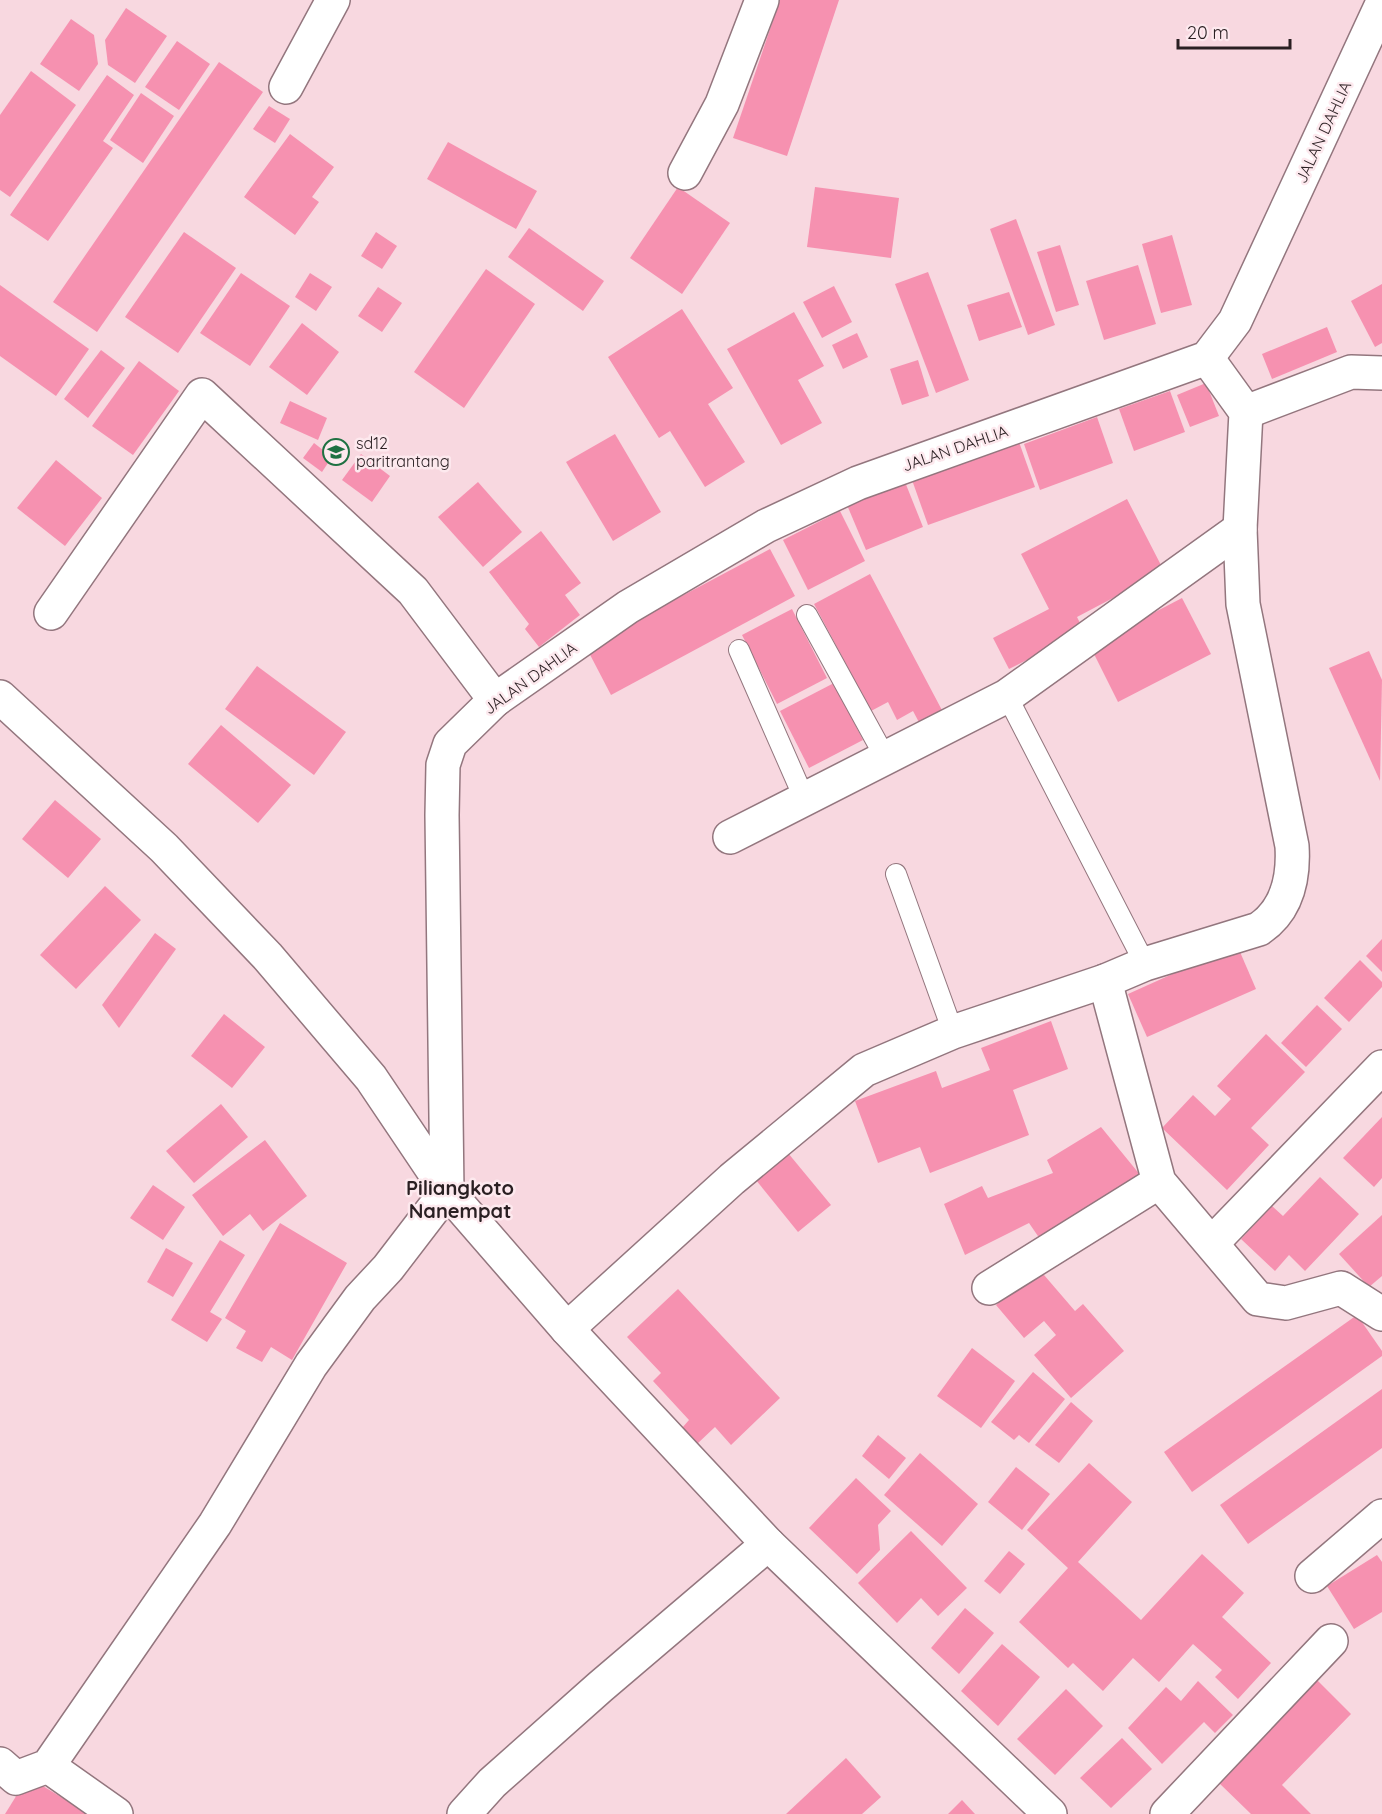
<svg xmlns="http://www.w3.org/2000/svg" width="1382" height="1814" viewBox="0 0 1382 1814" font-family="Quicksand,sans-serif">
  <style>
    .building { fill: #f691b0 }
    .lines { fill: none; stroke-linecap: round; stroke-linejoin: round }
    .service-casing { stroke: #93767e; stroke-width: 22 }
    .minor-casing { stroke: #93767e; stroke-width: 36 }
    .service { stroke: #fff; stroke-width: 20 }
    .minor { stroke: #fff; stroke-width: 33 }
    .labels { text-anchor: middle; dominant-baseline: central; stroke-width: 5; stroke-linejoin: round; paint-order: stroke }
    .street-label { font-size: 16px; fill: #2a1f22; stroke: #fde9ee }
    .poi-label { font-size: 16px; fill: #2a1f22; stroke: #fde9ee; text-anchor: start }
    .quarter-label { font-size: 20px; font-weight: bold; fill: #2a1f22; stroke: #fde9ee }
  </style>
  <rect width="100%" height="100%" fill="#f8d8e0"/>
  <g class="building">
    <path d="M 780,0 L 839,0 L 787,156 L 733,138 Z"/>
    <path d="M 126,8 L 167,36 L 135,83 L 108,65 L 105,40 Z"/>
    <path d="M 71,19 L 94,35 L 98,64 L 79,91 L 40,64 Z"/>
    <path d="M 177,41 L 210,64 L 179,110 L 145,87 Z"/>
    <path d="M 219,62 L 263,92 L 97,332 L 53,302 Z"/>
    <path d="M 31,71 L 76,105 L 10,197 L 0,190 L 0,115 Z"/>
    <path d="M 107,75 L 134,95 L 103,141 L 113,148 L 48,241 L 10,215 Z"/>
    <path d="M 141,93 L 174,116 L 143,163 L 110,140 Z"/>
    <path d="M 269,106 L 290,119 L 275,143 L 253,129 Z"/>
    <path d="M 290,134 L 334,167 L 312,197 L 319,202 L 295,235 L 244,197 Z"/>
    <path d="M 448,142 L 537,191 L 516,229 L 427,179 Z"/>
    <path d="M 678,187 L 730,223 L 682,294 L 630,258 Z"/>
    <path d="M 815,187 L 899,198 L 891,258 L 807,247 Z"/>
    <path d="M 1016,219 L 1055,325 L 1028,335 L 990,229 Z"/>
    <path d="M 529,228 L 604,281 L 583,311 L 508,257 Z"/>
    <path d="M 184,232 L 236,268 L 178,353 L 125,317 Z"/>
    <path d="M 376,232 L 397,246 L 382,269 L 361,256 Z"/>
    <path d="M 1172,235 L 1192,305 L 1161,313 L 1142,244 Z"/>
    <path d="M 1060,245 L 1079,305 L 1056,312 L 1037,252 Z"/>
    <path d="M 1138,265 L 1156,324 L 1104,340 L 1086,281 Z"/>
    <path d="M 486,269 L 535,304 L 464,408 L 414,372 Z"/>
    <path d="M 928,272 L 969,380 L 936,393 L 895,284 Z"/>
    <path d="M 241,273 L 290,306 L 250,366 L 200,333 Z"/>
    <path d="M 310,273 L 332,287 L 316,311 L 295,297 Z"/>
    <path d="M 1382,284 L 1382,343 L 1375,347 L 1351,301 Z"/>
    <path d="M 0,285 L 89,349 L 56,396 L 0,356 Z"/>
    <path d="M 834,286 L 852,322 L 822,338 L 803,302 Z"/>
    <path d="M 378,287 L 402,303 L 382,332 L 358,316 Z"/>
    <path d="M 1009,292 L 1022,327 L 979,341 L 967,305 Z"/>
    <path d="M 682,309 L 733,388 L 708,404 L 745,462 L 705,487 L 670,431 L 659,438 L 608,357 Z"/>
    <path d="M 794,312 L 824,366 L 798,380 L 822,423 L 781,445 L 727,349 Z"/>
    <path d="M 302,323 L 339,352 L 307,395 L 269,367 Z"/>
    <path d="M 1327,327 L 1337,352 L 1272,379 L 1262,354 Z"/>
    <path d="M 857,333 L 868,357 L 843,369 L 832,345 Z"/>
    <path d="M 101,350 L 125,368 L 88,418 L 64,399 Z"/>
    <path d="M 918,360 L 929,396 L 902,405 L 890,369 Z"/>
    <path d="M 139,361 L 179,391 L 133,455 L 92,426 Z"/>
    <path d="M 1206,383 L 1219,416 L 1190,427 L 1177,395 Z"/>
    <path d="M 1170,391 L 1185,432 L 1134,451 L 1119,409 Z"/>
    <path d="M 290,401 L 327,418 L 318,440 L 280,423 Z"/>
    <path d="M 1097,417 L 1113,463 L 1040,490 L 1024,444 Z"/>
    <path d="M 615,434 L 661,512 L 613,541 L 566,462 Z"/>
    <path d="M 1019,442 L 1035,487 L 928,525 L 912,480 Z"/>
    <path d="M 314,443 L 332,457 L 322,472 L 303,458 Z"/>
    <path d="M 361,454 L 390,476 L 372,502 L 342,480 Z"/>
    <path d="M 56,460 L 102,498 L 65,546 L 17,508 Z"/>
    <path d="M 478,482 L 522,532 L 483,567 L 438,517 Z"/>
    <path d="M 905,482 L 923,527 L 866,550 L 847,505 Z"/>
    <path d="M 1127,499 L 1164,571 L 1077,617 L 1084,631 L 1009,669 L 993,638 L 1049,609 L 1021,554 Z"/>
    <path d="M 840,511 L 865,561 L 808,590 L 783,540 Z"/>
    <path d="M 541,531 L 581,583 L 565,595 L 580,615 L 539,647 L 525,629 L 529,624 L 489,572 Z"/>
    <path d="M 770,549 L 795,596 L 611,695 L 586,647 Z"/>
    <path d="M 870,574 L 944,714 L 921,726 L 913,711 L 897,720 L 888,702 L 871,711 L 814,604 Z"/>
    <path d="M 1182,598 L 1211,654 L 1118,702 L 1090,646 Z"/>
    <path d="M 792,609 L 827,678 L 777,704 L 742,635 Z"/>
    <path d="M 1369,651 L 1382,680 L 1380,781 L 1329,668 Z"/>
    <path d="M 257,666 L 346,732 L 314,775 L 225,709 Z"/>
    <path d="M 834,683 L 863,740 L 809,768 L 780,711 Z"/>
    <path d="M 221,725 L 291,785 L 258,823 L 188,764 Z"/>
    <path d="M 55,800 L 101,839 L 68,878 L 22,839 Z"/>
    <path d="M 105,886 L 141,920 L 76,989 L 40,955 Z"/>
    <path d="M 155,933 L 176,949 L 119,1028 L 102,1005 Z"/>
    <path d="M 1382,939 L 1382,972 L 1366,956 Z"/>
    <path d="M 1237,945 L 1256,989 L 1147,1037 L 1128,994 Z"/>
    <path d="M 1360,960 L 1382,982 L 1382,987 L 1349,1022 L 1324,998 Z"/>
    <path d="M 1317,1005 L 1342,1029 L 1306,1067 L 1281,1043 Z"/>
    <path d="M 224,1014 L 265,1047 L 232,1088 L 191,1056 Z"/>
    <path d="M 1051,1021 L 1068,1069 L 1013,1090 L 1029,1135 L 930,1173 L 920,1147 L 878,1163 L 855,1101 L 936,1071 L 942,1088 L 990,1070 L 981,1048 Z"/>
    <path d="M 1266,1034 L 1305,1072 L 1251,1128 L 1269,1145 L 1227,1190 L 1162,1128 L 1193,1095 L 1215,1116 L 1231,1099 L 1217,1086 Z"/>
    <path d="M 221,1104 L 248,1137 L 194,1183 L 166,1151 Z"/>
    <path d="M 1382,1117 L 1382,1178 L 1374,1187 L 1343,1158 Z"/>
    <path d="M 1101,1127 L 1141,1176 L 1040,1239 L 1029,1223 L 965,1255 L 944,1204 L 982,1186 L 988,1198 L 1053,1173 L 1047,1160 Z"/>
    <path d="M 265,1140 L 307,1196 L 263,1231 L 250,1214 L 223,1236 L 192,1195 Z"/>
    <path d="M 788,1153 L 831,1205 L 798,1232 L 756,1180 Z"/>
    <path d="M 1320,1177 L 1359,1214 L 1305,1271 L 1289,1255 L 1275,1271 L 1241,1239 L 1272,1206 L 1283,1216 Z"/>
    <path d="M 153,1185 L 185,1207 L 163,1240 L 130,1218 Z"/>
    <path d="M 1382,1215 L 1382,1276 L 1369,1287 L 1339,1254 Z"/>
    <path d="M 280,1223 L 347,1263 L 292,1360 L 271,1347 L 262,1362 L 236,1348 L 246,1331 L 225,1318 Z"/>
    <path d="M 220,1240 L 245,1255 L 210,1312 L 222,1319 L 207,1342 L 171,1320 Z"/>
    <path d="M 166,1248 L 193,1263 L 173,1297 L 147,1282 Z"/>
    <path d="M 1038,1268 L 1075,1311 L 1083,1304 L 1124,1351 L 1071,1398 L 1034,1355 L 1056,1335 L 1044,1321 L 1024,1338 L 996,1305 Z"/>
    <path d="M 678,1289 L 780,1398 L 731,1445 L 715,1427 L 697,1444 L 682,1428 L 689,1420 L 653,1381 L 661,1373 L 627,1337 Z"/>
    <path d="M 1357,1315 L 1382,1351 L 1382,1356 L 1192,1492 L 1164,1452 Z"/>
    <path d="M 972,1348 L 1015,1381 L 981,1428 L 937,1396 Z"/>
    <path d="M 1033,1372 L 1065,1399 L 1029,1443 L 1019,1435 L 1014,1440 L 991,1422 Z"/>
    <path d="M 1382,1389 L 1382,1448 L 1248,1544 L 1220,1505 Z"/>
    <path d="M 1071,1402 L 1093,1421 L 1059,1463 L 1035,1445 Z"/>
    <path d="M 878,1435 L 906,1458 L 889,1479 L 862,1456 Z"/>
    <path d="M 920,1453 L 978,1504 L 942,1546 L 884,1495 Z"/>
    <path d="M 1089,1463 L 1132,1502 L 1078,1562 L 1141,1620 L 1202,1554 L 1244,1593 L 1222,1617 L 1271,1663 L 1238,1699 L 1215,1677 L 1222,1670 L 1193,1644 L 1159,1682 L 1133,1658 L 1103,1691 L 1073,1663 L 1068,1668 L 1019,1622 L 1068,1568 L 1027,1530 Z"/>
    <path d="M 1016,1467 L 1050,1494 L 1022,1530 L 988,1502 Z"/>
    <path d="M 856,1478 L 891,1511 L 878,1525 L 880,1550 L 857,1574 L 809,1528 Z"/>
    <path d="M 911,1531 L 967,1588 L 938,1616 L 921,1598 L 897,1623 L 858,1583 Z"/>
    <path d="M 1009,1551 L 1025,1564 L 1000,1594 L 984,1581 Z"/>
    <path d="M 1377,1555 L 1382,1562 L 1382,1612 L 1354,1629 L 1327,1586 Z"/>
    <path d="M 965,1608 L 994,1633 L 959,1674 L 931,1648 Z"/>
    <path d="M 1002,1644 L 1040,1677 L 998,1726 L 961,1691 Z"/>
    <path d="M 1316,1679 L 1351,1714 L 1282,1785 L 1311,1814 L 1251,1814 L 1217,1781 Z"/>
    <path d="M 1198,1681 L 1233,1715 L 1215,1733 L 1204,1722 L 1162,1764 L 1128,1728 L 1166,1687 L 1181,1701 Z"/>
    <path d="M 1066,1689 L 1103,1726 L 1055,1775 L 1017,1739 Z"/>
    <path d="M 1122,1738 L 1152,1769 L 1111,1808 L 1080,1778 Z"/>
    <path d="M 846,1758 L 881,1797 L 862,1814 L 786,1814 Z"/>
    <path d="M 28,1777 L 89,1814 L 5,1814 Z"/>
    <path d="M 962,1800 L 975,1814 L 948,1814 Z"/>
  </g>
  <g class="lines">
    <defs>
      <g id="service">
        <path d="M 807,615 L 885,757"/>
        <path d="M 739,650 L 804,798"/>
        <path d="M 1007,696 L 1145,964"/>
        <path d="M 896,874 L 953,1032"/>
      </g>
      <g id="minor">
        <path d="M 286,87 L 333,0"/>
        <path d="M 685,173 L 722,104 L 762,0"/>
        <path d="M 1246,412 L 1351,372 L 1382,373"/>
        <path d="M 51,613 L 202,395 L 413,591 L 495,700"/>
        <path d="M 0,697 L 164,848 L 268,957 L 371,1078 L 447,1191 L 567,1329 L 768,1544 L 1050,1814"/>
        <path d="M 730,837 L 1007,696 L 1240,529"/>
        <path d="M 1105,981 L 1159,1182 L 1258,1299 L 1286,1303 L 1341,1288 L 1382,1314"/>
        <path d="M 1213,1242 L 1382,1067"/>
        <path d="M 989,1288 L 1159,1182"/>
        <path d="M 567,1329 L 732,1179 L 864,1070 L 953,1032 L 1105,981 L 1145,964 L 1259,929 C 1287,910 1294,878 1292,846 L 1243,604 L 1240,529 L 1246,412 L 1207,358"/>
        <path d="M 1312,1576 L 1382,1516"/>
        <path d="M 0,1764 L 16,1778 L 48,1766 L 215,1524 L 311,1365 L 360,1298 L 388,1268 L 447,1191 L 442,815 L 443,765 L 450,744 L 495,700 L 628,607 L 766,526 L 858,483 L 1207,358 L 1235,321 L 1382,4"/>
        <path d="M 48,1766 L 116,1814"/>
        <path d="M 464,1814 L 492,1783 L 600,1687 L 768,1544"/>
        <path d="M 1167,1814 L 1331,1641"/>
      </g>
    </defs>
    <use href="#service" class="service-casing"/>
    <use href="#minor" class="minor-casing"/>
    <use href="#service" class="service"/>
    <use href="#minor" class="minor"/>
  </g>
  <defs>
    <symbol id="school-ring" viewBox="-11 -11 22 22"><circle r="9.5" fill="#fde9ee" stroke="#1f7142" stroke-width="1.5"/><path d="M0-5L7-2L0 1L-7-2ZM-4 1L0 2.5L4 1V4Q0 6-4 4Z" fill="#1f7142"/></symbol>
  </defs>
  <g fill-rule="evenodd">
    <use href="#school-ring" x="321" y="437" width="30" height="30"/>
  </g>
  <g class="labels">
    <g class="street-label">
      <text transform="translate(1323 132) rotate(-65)">JALAN DAHLIA</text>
      <text transform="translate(955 448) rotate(-19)">JALAN DAHLIA</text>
      <text transform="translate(530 678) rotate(-36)">JALAN DAHLIA</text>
    </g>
    <g class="poi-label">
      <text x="356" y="443">sd12<tspan x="356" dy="18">paritrantang</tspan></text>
    </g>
    <g class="quarter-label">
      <text x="460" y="1187">Piliangkoto<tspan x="460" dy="23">Nanempat</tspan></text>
    </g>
  </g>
  <path d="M1178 39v9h112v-9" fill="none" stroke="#2a1f22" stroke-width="3"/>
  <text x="1187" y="39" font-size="18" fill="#2a1f22" stroke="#fde9ee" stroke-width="4.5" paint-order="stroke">20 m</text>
</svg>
